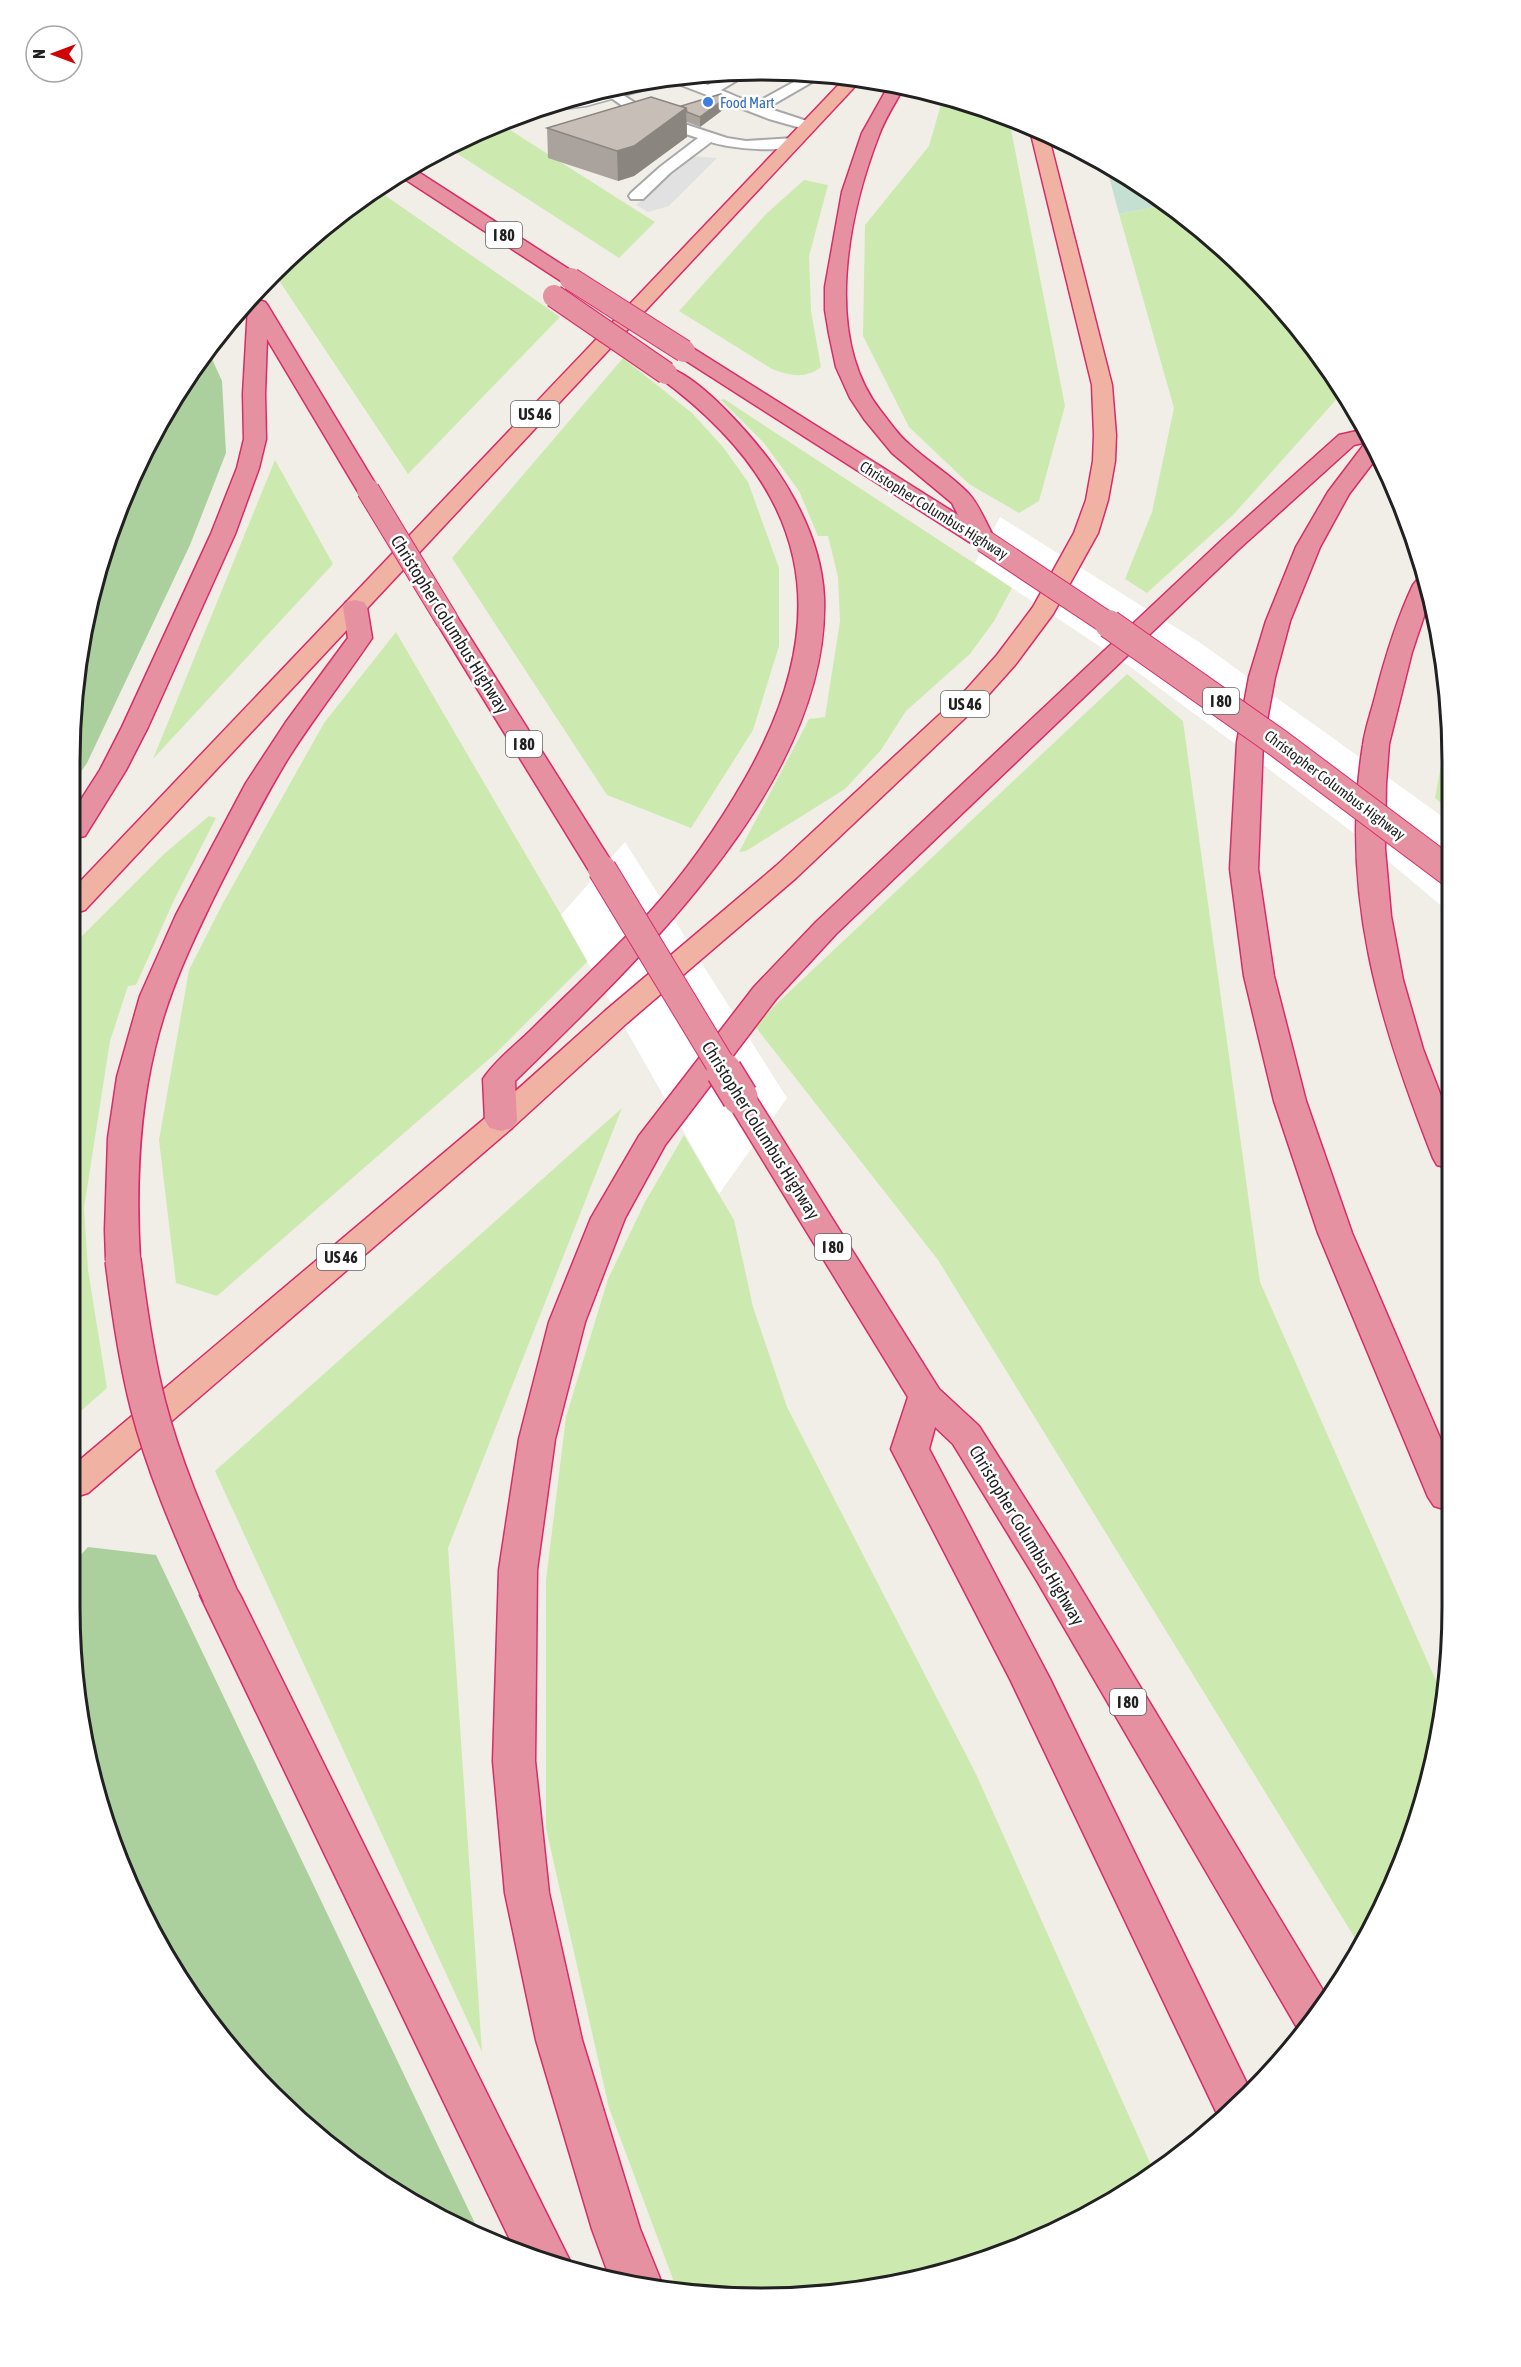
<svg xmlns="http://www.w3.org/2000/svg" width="1521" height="2367" viewBox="0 0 1521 2367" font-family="'Asap Condensed',sans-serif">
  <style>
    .grass { fill: #cceaaf }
    .forest { fill: #acd09d }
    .wetland { fill: #c5dfd3 }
    .parking { fill: #e1e1e1 }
    .pier { fill: #fff }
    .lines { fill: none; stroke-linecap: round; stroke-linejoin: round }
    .service-casing { stroke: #a8a8a8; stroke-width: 4 }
    .tertiary-casing { stroke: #a8a8a8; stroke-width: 3 }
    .trunk-casing { stroke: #d92b68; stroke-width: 3 }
    .motorway-casing { stroke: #d92b68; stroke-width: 3 }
    .service { fill: #fff; fill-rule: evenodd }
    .tertiary { fill: #fff; fill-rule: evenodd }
    .trunk { fill: #f0b2a2; fill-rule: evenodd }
    .motorway { fill: #e691a2; fill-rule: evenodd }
    .motorway-bridge-far2-casing { stroke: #d92b68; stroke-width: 24; stroke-linecap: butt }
    .motorway-bridge-far1-casing { stroke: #d92b68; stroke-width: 30; stroke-linecap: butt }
    .motorway-bridge-casing { stroke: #d92b68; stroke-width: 38; stroke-linecap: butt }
    .motorway-bridge-far2 { stroke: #e691a2; stroke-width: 22 }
    .motorway-bridge-far1 { stroke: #e691a2; stroke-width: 28 }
    .motorway-bridge { stroke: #e691a2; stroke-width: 35 }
    .wall { fill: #aaa39d }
    .shaded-wall { fill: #8b8580 }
    .building { fill: #c6beb7; stroke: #8b8580; stroke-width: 1.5 }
    .shop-dot { fill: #3f7fe0; stroke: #fff; stroke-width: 2 }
    .labels { text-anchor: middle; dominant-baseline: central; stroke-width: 5; stroke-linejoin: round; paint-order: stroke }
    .far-shop-label { font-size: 15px; fill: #366cbe; stroke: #fff; text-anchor: start }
    .far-street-label { font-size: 15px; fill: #212121; stroke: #fff }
    .shield { fill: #fff; stroke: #646464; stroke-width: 1.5 }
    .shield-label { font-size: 16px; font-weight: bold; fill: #212121 }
    .street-label { font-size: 18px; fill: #212121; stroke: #fff }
    .rim { fill: none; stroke: #212121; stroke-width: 3 }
  </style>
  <rect width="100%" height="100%" fill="#f1eee8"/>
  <g class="grass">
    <path d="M 944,94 L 1009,119 L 1065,406 L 1039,501 L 1019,513 L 969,484 L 909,427 L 863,336 L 865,225 L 929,146 Z"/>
    <path d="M 499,123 L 655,222 L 619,258 L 447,147 Z"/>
    <path d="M 804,180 L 828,185 L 809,256 L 811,311 L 821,367 C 806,379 790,376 772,369 L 679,311 L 766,214 Z"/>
    <path d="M 376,189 L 560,317 L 408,474 L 274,273 L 305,240 Z"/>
    <path d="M 1169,204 L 1182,212 L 1281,305 L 1343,392 L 1233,515 L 1147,593 L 1125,579 L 1152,512 L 1174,408 L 1119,214 Z"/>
    <path d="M 623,358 L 692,413 L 723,447 L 748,482 L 779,568 L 779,646 L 753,730 L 691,828 L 607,795 L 452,558 Z"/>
    <path d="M 724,399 L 1012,588 L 994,621 L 970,654 L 906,711 L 881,750 L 845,789 L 746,851 L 739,852 L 809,719 L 825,717 L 840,621 L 838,577 L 828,536 L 818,536 L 799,491 L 764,443 L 721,400 Z"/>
    <path d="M 275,460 L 333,564 L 153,759 Z"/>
    <path d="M 396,632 L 588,961 L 496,1053 L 217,1296 L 176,1283 L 159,1140 L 189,970 L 223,903 L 324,723 Z"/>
    <path d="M 1127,674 L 1183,721 L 1260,1282 L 1445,1701 L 1399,1871 L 1358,1943 L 938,1260 L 754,1025 Z"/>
    <path d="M 1450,716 L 1450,811 L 1435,798 Z"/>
    <path d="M 209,816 L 216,818 L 175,898 L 136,985 L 128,986 L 110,1041 L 84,1208 L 88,1270 L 107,1388 L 75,1416 L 75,943 L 164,854 Z"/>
    <path d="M 622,1108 L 448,1548 L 482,2052 L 215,1471 Z"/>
    <path d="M 684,1135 L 734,1220 L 753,1307 L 787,1407 L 976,1774 L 1155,2174 L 1144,2182 L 1025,2245 L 940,2274 L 760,2298 L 677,2290 L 609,2108 L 546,1828 L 546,1580 L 566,1417 L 608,1279 L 645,1202 Z"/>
  </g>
  <g class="forest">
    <path d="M 207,348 L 222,381 L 226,453 L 190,545 L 87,763 L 75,780 L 75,671 L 122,496 Z"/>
    <path d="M 88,1547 L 156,1555 L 482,2238 L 454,2227 L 340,2155 L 271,2095 L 186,1991 L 106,1828 L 75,1697 L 75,1561 Z"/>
  </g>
  <path class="wetland" d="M 1106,165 L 1169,204 L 1119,214 Z"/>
  <path class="parking" d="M 688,156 L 717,158 L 669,206 L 648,212 L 636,205 Z"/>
  <g class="pier">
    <path d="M 1000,517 L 1199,642 L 1450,822 L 1450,913 L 1363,840 L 1230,740 L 1132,668 L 975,563 Z"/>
    <path d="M 625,842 L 787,1098 L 719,1194 L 561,915 Z"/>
  </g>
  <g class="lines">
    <defs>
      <g id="service">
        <path d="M 751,72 L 721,90 L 754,104 L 812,72 L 826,74 L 767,108 L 813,123 L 815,126 L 813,129 L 808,130 L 769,119 L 668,80 L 666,77 L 680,75 L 708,85 L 731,73 Z"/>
        <path d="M 615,90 L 651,113 L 727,138 L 746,141 L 794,138 L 801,142 C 790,155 727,148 711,142 L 670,173 L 643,199 L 631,199 L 629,196 L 631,193 L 660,167 L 698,138 L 641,119 L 610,97 L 608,94 L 610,91 Z"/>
      </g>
      <path id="tertiary" d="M 671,75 L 689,75 L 687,78 L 586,106 L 532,113 L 526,111 L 539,106 Z"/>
      <g id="trunk">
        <path d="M 846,77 L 861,80 L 85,910 L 75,913 L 75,887 Z"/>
        <path d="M 1032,127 L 1048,134 L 1112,385 L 1116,435 L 1115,461 L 1108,500 L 1098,533 L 1053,614 L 1015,665 L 982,702 L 796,878 L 627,1023 L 512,1128 L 88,1493 L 75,1497 L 75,1464 L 490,1114 L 605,1011 L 776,866 L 964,692 L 997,655 L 1033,607 L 1074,533 L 1086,500 L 1093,461 L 1094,435 L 1092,385 L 1030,130 Z"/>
      </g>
      <g id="motorway">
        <path d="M 889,85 L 904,87 C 896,102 885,118 879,135 C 848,215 823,336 880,410 C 889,421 898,435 909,444 C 928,462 951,475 969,494 C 980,506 987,526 996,541 L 992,546 L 984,548 L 974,545 L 677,355 L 674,351 L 677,347 L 691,347 L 958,515 L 952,503 L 892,453 L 864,419 L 850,398 L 836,367 L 829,334 L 825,310 L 825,287 L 842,192 L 862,133 Z"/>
        <path d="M 409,166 L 578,275 L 581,279 L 578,283 L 564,283 L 397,174 Z"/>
        <path d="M 258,300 L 265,302 L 268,306 L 379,490 L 376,495 L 368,497 L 360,495 L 267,339 L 265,394 L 266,439 L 259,468 L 235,534 L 148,727 L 126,770 L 85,836 L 75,838 L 75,809 L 100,770 L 122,727 L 211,534 L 237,468 L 244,439 L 243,394 L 248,306 L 251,302 Z"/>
        <path d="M 666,367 C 700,375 757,442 777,471 C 802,508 822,552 824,597 C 831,782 636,962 515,1081 L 517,1121 L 512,1128 L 501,1131 L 490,1128 L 485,1121 L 483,1079 C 497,1058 520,1042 537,1024 C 575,987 614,950 650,912 C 686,872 718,826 745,779 C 838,616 810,488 659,377 L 656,373 L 659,369 Z"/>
        <path d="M 1366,429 L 1371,441 L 1354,445 L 1239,549 L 836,934 L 776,999 L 665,1145 L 625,1218 L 585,1322 L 555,1439 L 537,1570 L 535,1761 L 549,1893 L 582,2040 L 640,2229 L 663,2286 L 662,2288 L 611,2281 L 592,2229 L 536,2040 L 505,1893 L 493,1761 L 499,1570 L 519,1439 L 549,1322 L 591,1218 L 639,1136 L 754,987 L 816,922 L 1223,539 L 1339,435 Z"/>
        <path d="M 1371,441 L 1378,456 L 1349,494 L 1320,547 L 1290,621 L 1275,677 L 1263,742 L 1258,869 L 1274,976 L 1306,1101 L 1352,1233 L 1447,1454 L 1447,1510 L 1434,1506 L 1428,1497 L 1318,1233 L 1274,1101 L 1244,976 L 1230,869 L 1237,742 L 1249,677 L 1266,621 L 1296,547 L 1328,492 L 1366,442 Z"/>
        <path d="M 1423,578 L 1428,604 L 1412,652 L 1389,744 L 1386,784 L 1385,849 L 1391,916 L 1403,980 L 1423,1049 L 1449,1117 L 1448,1168 L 1437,1165 L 1433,1158 C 1380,1024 1339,892 1363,745 C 1365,729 1371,713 1375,697 C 1385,658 1396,621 1413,585 L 1417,580 Z"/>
        <path d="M 355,600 L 364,602 L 367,607 L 372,638 C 345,678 315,716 289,757 C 263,799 241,844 218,889 C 193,940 168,992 155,1048 C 138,1118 136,1189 140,1260 L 135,1268 L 123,1271 L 111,1268 L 106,1260 L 105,1230 L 108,1138 L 117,1077 L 140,996 L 176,915 L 246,783 L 286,722 L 348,638 L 343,607 L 346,602 Z"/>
        <path d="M 447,613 L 456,615 L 459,620 L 616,869 L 612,875 L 602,877 L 592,875 L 588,869 L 435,620 L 438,615 Z"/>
        <path d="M 740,1087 L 751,1090 L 756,1097 L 939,1389 L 979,1426 L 1065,1562 L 1327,1997 L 1304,2033 L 1299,2031 L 1037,1581 L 953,1444 L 935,1427 L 929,1449 L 1050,1679 L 1250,2090 L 1221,2122 L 1010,1679 L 891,1449 L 908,1397 L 724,1097 L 729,1090 Z"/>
        <path d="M 220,1581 L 234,1585 L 240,1595 L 563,2247 L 571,2263 L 568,2269 L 516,2252 L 200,1595 L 206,1585 Z"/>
      </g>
    </defs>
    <use href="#service" class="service-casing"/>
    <use href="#tertiary" class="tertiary-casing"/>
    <use href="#trunk" class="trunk-casing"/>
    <use href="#motorway" class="motorway-casing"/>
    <use href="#service" class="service"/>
    <use href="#tertiary" class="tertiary"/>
    <use href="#trunk" class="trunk"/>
    <use href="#motorway" class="motorway"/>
    <defs>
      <g id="motorway-bridge-far2">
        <path d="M 571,279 L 684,351"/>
        <path d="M 554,296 L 666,373"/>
        <path d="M 368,490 L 447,620"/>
        <path d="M 984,541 L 1112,626"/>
      </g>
      <g id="motorway-bridge-far1">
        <path d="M 1109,624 L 1278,743 L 1450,872"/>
        <path d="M 602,869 L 725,1072"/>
      </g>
      <g id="motorway-bridge">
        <path d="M 724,1071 L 740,1097"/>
        <path d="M 123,1260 C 129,1309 136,1358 148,1405 C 165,1471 193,1533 220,1595"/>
      </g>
    </defs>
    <use href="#motorway-bridge-far2" class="motorway-bridge-far2-casing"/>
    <use href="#motorway-bridge-far1" class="motorway-bridge-far1-casing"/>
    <use href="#motorway-bridge" class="motorway-bridge-casing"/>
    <use href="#motorway-bridge-far2" class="motorway-bridge-far2"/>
    <use href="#motorway-bridge-far1" class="motorway-bridge-far1"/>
    <use href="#motorway-bridge" class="motorway-bridge"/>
  </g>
  <path class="wall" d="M 724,99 L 724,109 L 700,127 L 687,122 L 687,137 L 634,176 L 618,181 L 548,158 L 547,128 Z"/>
  <g class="shaded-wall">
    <path d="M 724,99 L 724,109 L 700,127 L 700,117 Z"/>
    <path d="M 686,108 L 687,137 L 634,176 L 618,181 L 617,151 Z"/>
  </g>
  <g class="building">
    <path d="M 721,94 L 724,99 L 700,117 L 687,112 L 686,108 L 681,106 Z"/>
    <path d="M 651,97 L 686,108 L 634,146 L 617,151 L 547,128 Z"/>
  </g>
  <circle class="shop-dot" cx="708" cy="102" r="6"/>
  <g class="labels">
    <g class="far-shop-label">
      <text x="720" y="102">Food Mart</text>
    </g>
    <g class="far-street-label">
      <text transform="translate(934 510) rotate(32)">Christopher Columbus Highway</text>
      <text transform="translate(1335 785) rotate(37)">Christopher Columbus Highway</text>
    </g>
    <g class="shield">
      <rect x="486" y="222" width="36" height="26" rx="4.5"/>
      <rect x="511" y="401" width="48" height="26" rx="4.5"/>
      <rect x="1203" y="688" width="36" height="26" rx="4.5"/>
      <rect x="941" y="691" width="48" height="26" rx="4.5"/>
      <rect x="506" y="731" width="36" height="26" rx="4.5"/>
      <rect x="815" y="1234" width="36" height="26" rx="4.5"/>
      <rect x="317" y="1244" width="48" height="26" rx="4.5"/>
      <rect x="1110" y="1689" width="36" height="26" rx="4.5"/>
    </g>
    <g class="shield-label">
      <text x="504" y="235">I 80</text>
      <text x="535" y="414">US 46</text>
      <text x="1221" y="701">I 80</text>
      <text x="965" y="704">US 46</text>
      <text x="524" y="744">I 80</text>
      <text x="833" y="1247">I 80</text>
      <text x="341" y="1257">US 46</text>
      <text x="1128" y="1702">I 80</text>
    </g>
    <g class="street-label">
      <text transform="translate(450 624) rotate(58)">Christopher Columbus Highway</text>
      <text transform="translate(761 1130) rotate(58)">Christopher Columbus Highway</text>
      <text transform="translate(1027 1535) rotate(59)">Christopher Columbus Highway</text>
    </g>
  </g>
  <path d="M0 0H1521V2367H0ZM761 80H761A681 681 0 0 1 1442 761V1607A681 681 0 0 1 761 2288H761A681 681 0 0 1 80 1607V761A681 681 0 0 1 761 80Z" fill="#fff" fill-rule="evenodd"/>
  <path class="rim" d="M761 80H761A681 681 0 0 1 1442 761V1607A681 681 0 0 1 761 2288H761A681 681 0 0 1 80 1607V761A681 681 0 0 1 761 80Z"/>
  <g transform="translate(54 54) rotate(270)"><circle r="28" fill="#ffffff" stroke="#a6a6a6" stroke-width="1.5"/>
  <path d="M0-4.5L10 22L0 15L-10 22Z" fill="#cf0304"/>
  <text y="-9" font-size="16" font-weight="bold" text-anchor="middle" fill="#212121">N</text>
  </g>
</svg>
